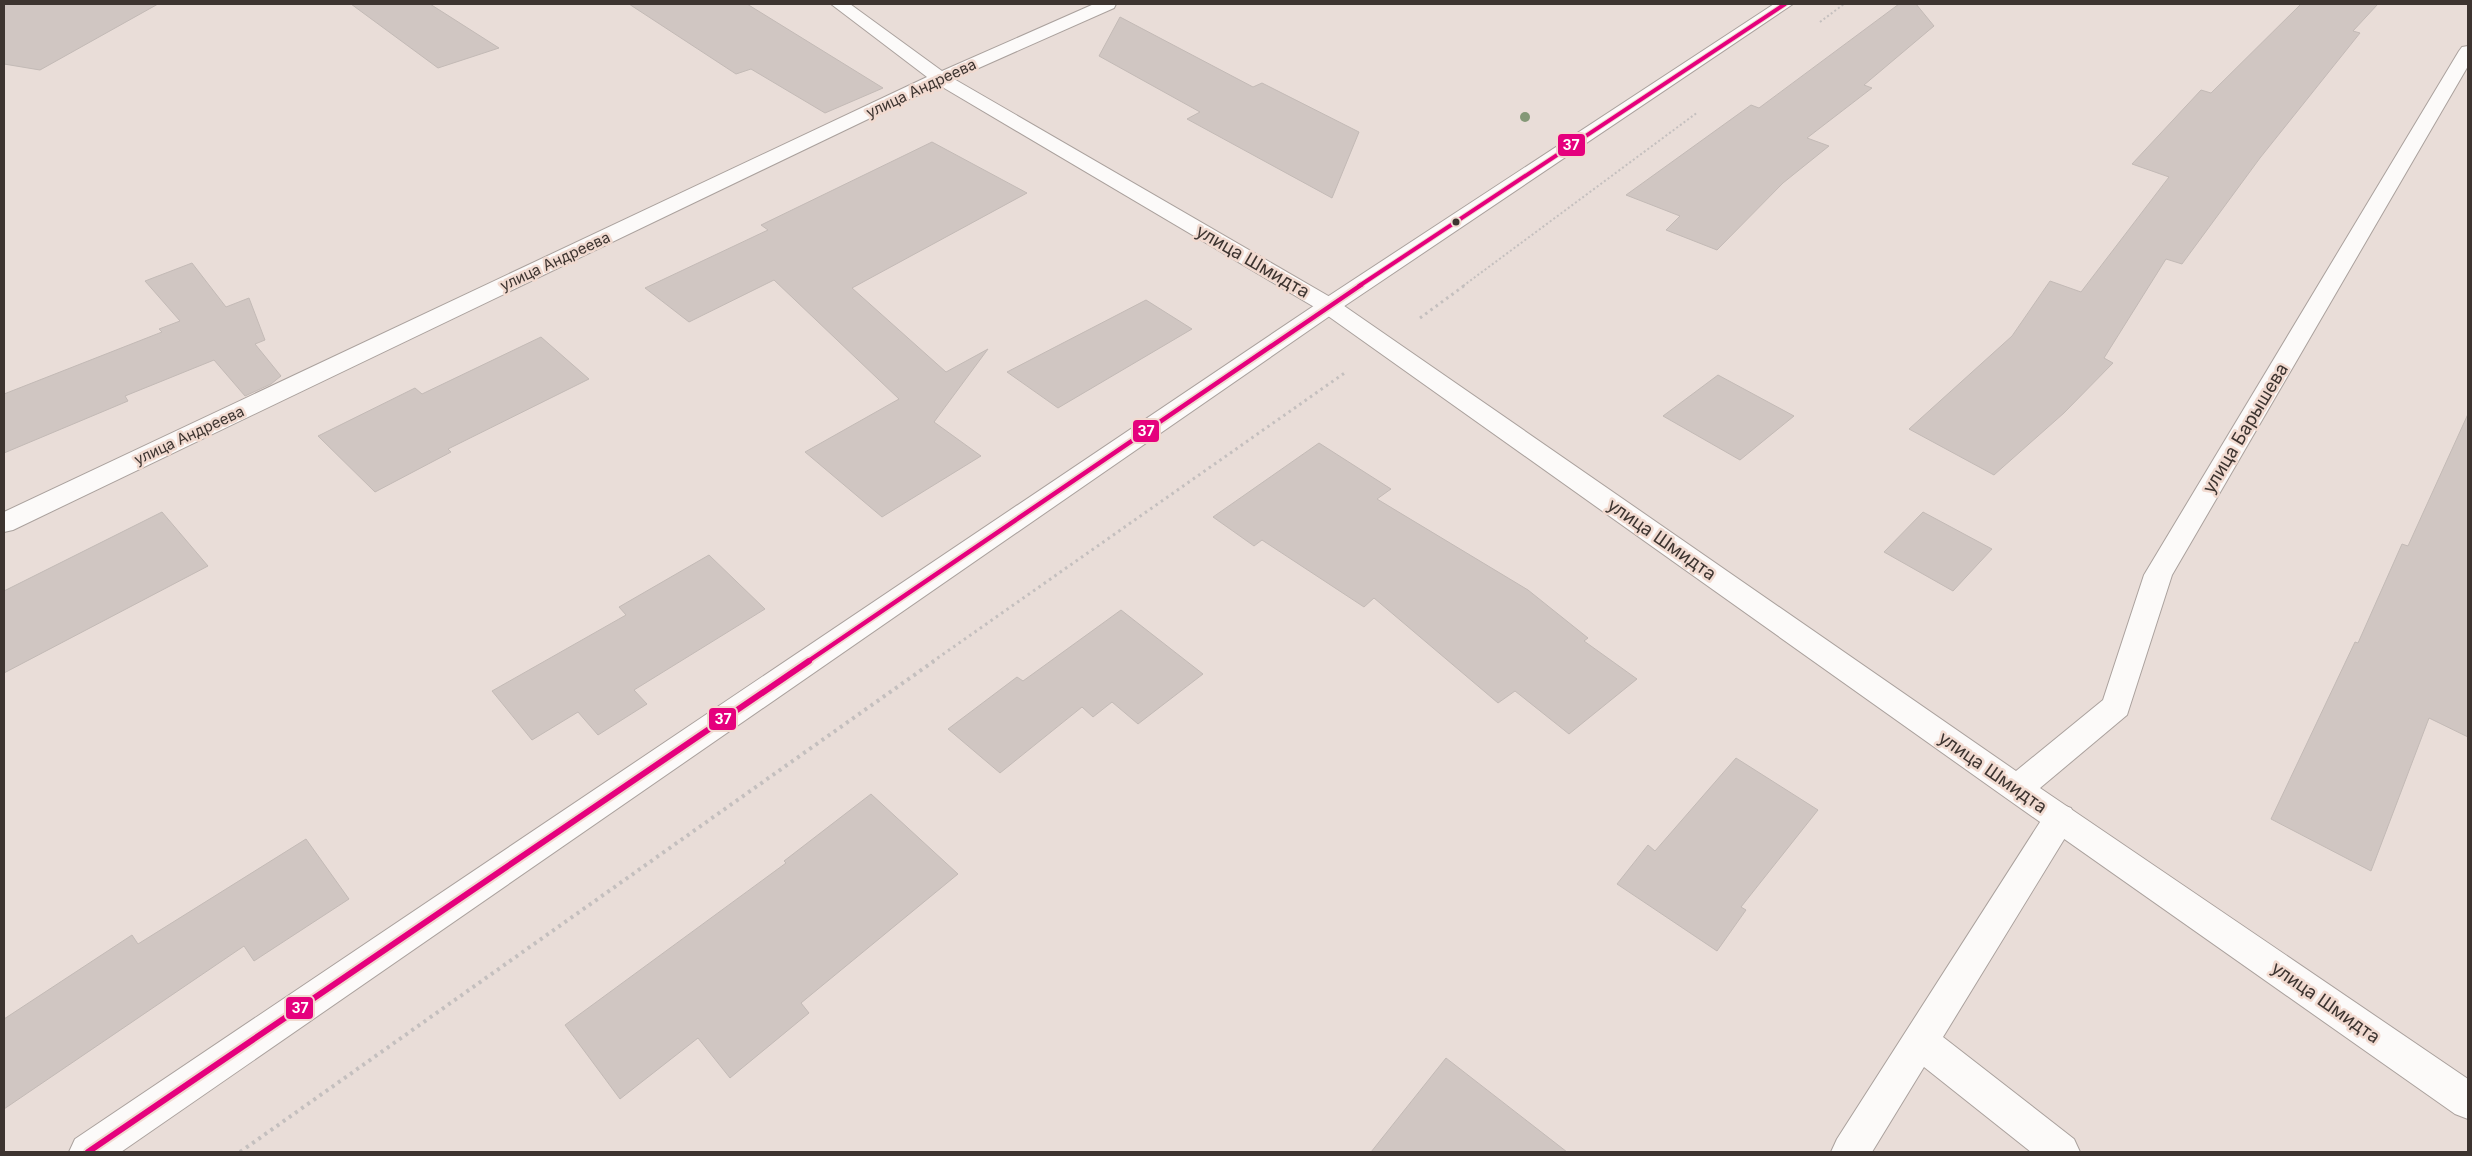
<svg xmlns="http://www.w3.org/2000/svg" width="2472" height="1156" viewBox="0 0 2472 1156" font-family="Inter,sans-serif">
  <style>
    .building { fill: #d0c6c2; stroke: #c3bab6 }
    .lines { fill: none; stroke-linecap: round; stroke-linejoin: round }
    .service-casing { stroke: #aaa19d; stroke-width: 2 }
    .minor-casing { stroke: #aaa19d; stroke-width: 2 }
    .tertiary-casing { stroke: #aaa19d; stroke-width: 2 }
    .path-far2 { stroke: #c4bfbe; stroke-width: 2; stroke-dasharray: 2 2.5; stroke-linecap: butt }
    .path-far1 { stroke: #c4bfbe; stroke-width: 3; stroke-dasharray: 2.5 4; stroke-linecap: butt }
    .path { stroke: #c4bfbe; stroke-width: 4; stroke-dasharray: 3 4.5; stroke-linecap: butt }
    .service { fill: #fcfaf9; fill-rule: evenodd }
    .minor { fill: #fcfaf9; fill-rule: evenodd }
    .tertiary { fill: #fcfaf9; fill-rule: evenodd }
    .bus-1-far2-casing { stroke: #f1dad0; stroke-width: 6 }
    .bus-1-far1-casing { stroke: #f1dad0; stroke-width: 8 }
    .bus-1-casing { stroke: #f1dad0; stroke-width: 10 }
    .bus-1-far2 { stroke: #e5007d; stroke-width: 4 }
    .bus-1-far1 { stroke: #e5007d; stroke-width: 4.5 }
    .bus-1 { stroke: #e5007d; stroke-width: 6 }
    .tree { fill: #849877 }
    .bus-dot { fill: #3d3430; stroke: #f1dad0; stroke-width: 2 }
    .labels { text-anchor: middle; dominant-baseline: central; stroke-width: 5; stroke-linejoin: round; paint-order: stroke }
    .far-street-label { font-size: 15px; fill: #3d3430; stroke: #f1dad0 }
    .street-label { font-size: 18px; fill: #3d3430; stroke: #f1dad0 }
    .line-badge { stroke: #f1dad0; stroke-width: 2 }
    .badge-label { font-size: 14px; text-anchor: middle; font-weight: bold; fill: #fff }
  </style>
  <rect width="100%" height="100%" fill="#e9ddd8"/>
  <g class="building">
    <path d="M 4,4 L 158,4 L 40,70 L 4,64 Z"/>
    <path d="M 351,4 L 430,4 L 499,48 L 438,68 Z"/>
    <path d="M 629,4 L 747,4 L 883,88 L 825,113 L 751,69 L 736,74 Z"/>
    <path d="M 1899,4 L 1916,4 L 1934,26 L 1864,85 L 1872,88 L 1807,138 L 1829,146 L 1783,183 L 1717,250 L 1666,230 L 1680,216 L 1626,195 L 1751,105 L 1759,108 Z"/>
    <path d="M 2301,4 L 2378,4 L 2353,31 L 2360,33 L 2260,158 L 2182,264 L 2166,259 L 2104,358 L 2113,363 L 2064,413 L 1994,475 L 1909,429 L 2012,336 L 2050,281 L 2081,292 L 2169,177 L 2132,164 L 2201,90 L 2211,93 Z"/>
    <path d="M 1120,17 L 1253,87 L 1262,83 L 1359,132 L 1332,198 L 1187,119 L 1200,112 L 1099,56 Z"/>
    <path d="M 932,142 L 1027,193 L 852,288 L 946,372 L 988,349 L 934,422 L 981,456 L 882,517 L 805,452 L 899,399 L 774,280 L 689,322 L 645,288 L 768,230 L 761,225 Z"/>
    <path d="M 192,263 L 226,307 L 249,298 L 265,340 L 255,344 L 281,376 L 271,384 L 245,396 L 214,360 L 125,396 L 128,401 L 4,453 L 4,394 L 162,332 L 159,329 L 180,321 L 145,281 Z"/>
    <path d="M 1146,300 L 1192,329 L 1058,408 L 1007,372 Z"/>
    <path d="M 541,337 L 589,379 L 448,449 L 451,452 L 375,492 L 318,436 L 415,388 L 422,394 Z"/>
    <path d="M 1718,375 L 1794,416 L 1740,460 L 1663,416 Z"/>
    <path d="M 2468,414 L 2468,737 L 2429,718 L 2371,871 L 2271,819 L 2355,642 L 2358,643 L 2402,544 L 2408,546 Z"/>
    <path d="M 1319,443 L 1391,489 L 1377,499 L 1528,590 L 1588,638 L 1584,641 L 1637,679 L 1569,734 L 1515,691 L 1498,703 L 1374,598 L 1364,607 L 1262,540 L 1254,546 L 1213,517 Z"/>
    <path d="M 162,512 L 208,566 L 4,673 L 4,591 Z"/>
    <path d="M 1923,512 L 1992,549 L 1953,591 L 1884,552 Z"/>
    <path d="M 709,555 L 765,609 L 634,690 L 647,704 L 598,735 L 578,712 L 532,740 L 492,691 L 626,615 L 619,607 Z"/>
    <path d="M 1121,610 L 1203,674 L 1138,724 L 1112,702 L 1093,717 L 1082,707 L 1000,773 L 948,729 L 1017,677 L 1023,681 Z"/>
    <path d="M 1736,758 L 1818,810 L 1741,907 L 1746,910 L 1717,951 L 1617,884 L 1648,845 L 1655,851 Z"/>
    <path d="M 871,794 L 958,874 L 801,1003 L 809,1013 L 730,1078 L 698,1038 L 620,1099 L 565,1025 L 786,863 L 784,861 Z"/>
    <path d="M 306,839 L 349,899 L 254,961 L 244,946 L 4,1109 L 4,1019 L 132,935 L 138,944 Z"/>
    <path d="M 1446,1058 L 1567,1152 L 1371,1152 Z"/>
  </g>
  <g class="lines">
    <defs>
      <path id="service" d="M 2060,804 L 2071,808 L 2076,818 L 2071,828 L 1943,1037 L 2074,1139 L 2080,1152 L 2031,1152 L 1924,1067 L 1872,1152 L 1831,1152 L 1837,1139 L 2049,808 Z"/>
      <path id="minor" d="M 831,4 L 850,4 L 942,71 L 1094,4 L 1116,4 L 1114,8 L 954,79 L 1337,301 L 2016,771 L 2103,700 L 2144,575 L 2459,51 L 2462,47 L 2468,46 L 2468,66 L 2172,575 L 2127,715 L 2040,788 L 2468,1079 L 2468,1119 L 2455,1114 L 2006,798 L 1321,311 L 939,85 L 13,530 L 4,532 L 4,512 L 927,77 Z"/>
      <path id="tertiary" d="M 1774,4 L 1793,4 L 1337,311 L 121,1152 L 69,1152 L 75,1139 L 1321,301 Z"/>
    </defs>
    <use href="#service" class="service-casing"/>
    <use href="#minor" class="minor-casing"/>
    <use href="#tertiary" class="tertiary-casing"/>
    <g class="path-far2">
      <path d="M 1820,22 L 1844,4"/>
      <path d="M 1463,286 L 1698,112"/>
    </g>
    <g class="path-far1">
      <path d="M 1420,318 L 1465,285"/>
      <path d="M 932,662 L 1346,372"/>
    </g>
    <path class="path" d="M 240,1152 L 934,661"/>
    <use href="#service" class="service"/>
    <use href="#minor" class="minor"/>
    <use href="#tertiary" class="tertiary"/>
    <defs>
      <path id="bus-1-far2" d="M 1359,286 L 1785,4"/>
      <path id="bus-1-far1" d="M 807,662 L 1361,285"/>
      <path id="bus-1" d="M 88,1152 L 809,661"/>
    </defs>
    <use href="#bus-1-far2" class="bus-1-far2-casing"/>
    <use href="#bus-1-far1" class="bus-1-far1-casing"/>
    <use href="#bus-1" class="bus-1-casing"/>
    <use href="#bus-1-far2" class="bus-1-far2"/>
    <use href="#bus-1-far1" class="bus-1-far1"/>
    <use href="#bus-1" class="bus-1"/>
  </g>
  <circle class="tree" cx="1525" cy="117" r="5"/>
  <circle class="bus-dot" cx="1456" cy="222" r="4.5"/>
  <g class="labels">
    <g class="far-street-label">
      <text transform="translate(921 88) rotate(-25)">улица Андреева</text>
      <text transform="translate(555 261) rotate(-25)">улица Андреева</text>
      <text transform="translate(189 435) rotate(-25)">улица Андреева</text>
    </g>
    <g class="street-label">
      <text transform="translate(1253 261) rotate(30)">улица Шмидта</text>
      <text transform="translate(2245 428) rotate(-59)">улица Барышева</text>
      <text transform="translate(1662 539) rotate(35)">улица Шмидта</text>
      <text transform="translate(1993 772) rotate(35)">улица Шмидта</text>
      <text transform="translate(2326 1002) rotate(35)">улица Шмидта</text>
    </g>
  </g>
  <g class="line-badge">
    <rect x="1557" y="133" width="29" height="24" rx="5" fill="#e5007d"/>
    <rect x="1132" y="419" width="28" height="24" rx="5" fill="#e5007d"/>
    <rect x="708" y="707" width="29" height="24" rx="5" fill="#e5007d"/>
    <rect x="285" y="996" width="29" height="24" rx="5" fill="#e5007d"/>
  </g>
  <g class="badge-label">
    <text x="1571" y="150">37</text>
    <text x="1146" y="436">37</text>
    <text x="723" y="724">37</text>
    <text x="300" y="1013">37</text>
  </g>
  <rect width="2472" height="1156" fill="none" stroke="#3d3430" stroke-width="10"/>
</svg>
